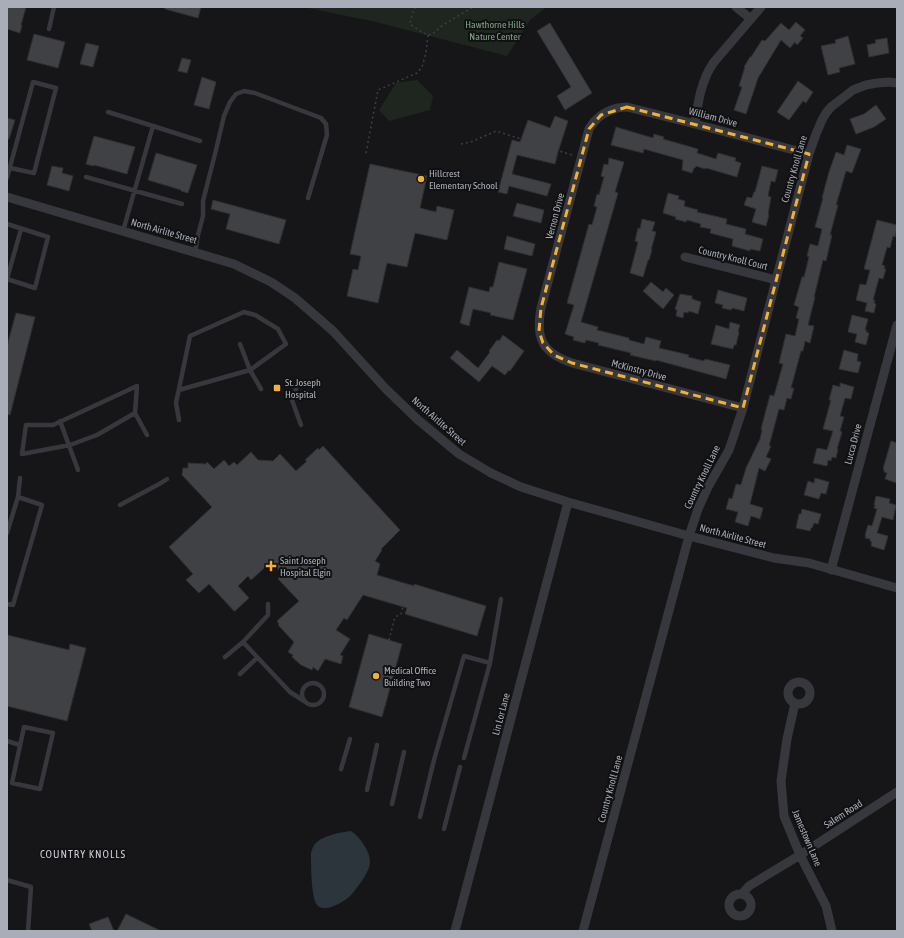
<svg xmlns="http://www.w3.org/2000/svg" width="904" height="938" viewBox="0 0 904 938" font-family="'Asap Condensed',sans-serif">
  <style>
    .green { fill: #1e261f }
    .water { fill: #2c353c }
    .building { fill: #404145; stroke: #303034 }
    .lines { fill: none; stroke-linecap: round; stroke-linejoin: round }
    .path { stroke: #3d3f44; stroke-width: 1.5; stroke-dasharray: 2 3; stroke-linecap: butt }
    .lane { stroke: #37383d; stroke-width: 4.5 }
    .street { stroke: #37383d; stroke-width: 9 }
    .marked { fill: none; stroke: #f2b134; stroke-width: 3; stroke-dasharray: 8 5; stroke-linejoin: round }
    .poi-dot { fill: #f2b134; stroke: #111113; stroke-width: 1.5 }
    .labels { text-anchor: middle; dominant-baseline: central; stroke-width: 4; stroke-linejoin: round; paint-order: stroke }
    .park-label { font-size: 10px; fill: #7fa381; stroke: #111113 }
    .street-label { font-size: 10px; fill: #a8adb8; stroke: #111113 }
    .poi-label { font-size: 10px; fill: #a8adb8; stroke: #111113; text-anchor: start }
    .neighbourhood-label { font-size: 11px; letter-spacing: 1px; fill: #c9ccd4; stroke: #111113 }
  </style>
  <rect width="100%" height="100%" fill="#161618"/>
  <path class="green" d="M303 7H547L530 20 507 56 376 22Z
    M417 80 433 96 430 110 389 121 379 110 396 83Z"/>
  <path class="water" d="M351 831C360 837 370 851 370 862 370 871 358 887 352 894 346 901 325 914 317 905 311 897 311 864 311 853 312 849 314 844 317 842 325 835 342 832 351 831Z"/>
  <path class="building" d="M7 7H26L21 25H22L20 33 7 29Z
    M165 7H201L198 18 165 9Z
    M796 22 805 30 800 36 803 38 797 45 795 42 790 48 781 40 758 78 746 114 734 110 742 87 739 86 745 67H744L750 57H751L762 40 765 41 781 23 789 30Z
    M550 23 592 93 565 110 557 96 571 87 537 31Z
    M34 34 65 42 58 68 27 60Z
    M848 36 855 64 839 68 840 72 828 75 821 46 836 43 835 40Z
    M887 38 889 53 869 57 867 45 876 43 875 40Z
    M86 43 99 46 93 67 80 64Z
    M182 58 191 60 187 73 178 71Z
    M202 77 216 82 209 109 194 105Z
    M798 81 813 92 806 103 803 101 789 120 777 112Z
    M876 105 886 119 874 127 856 134 850 119 864 114Z
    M555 116 568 121 558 152 555 164 517 155 512 174 551 184 547 196 509 186 507 194 498 192 512 140 520 142 528 120 550 128Z
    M7 118 15 120 9 139H7Z
    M616 127 653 138 654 134 664 137 663 139 698 149 697 153 716 159 718 153 736 158 735 161 741 163 737 177 706 168 705 169 696 166 695 168H694L692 173 682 170 683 160 644 149 643 153 611 145Z
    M94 136 135 147 127 174 94 165 93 166 86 164Z
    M847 145 861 149 852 173 846 171 836 205H838L830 235H832L826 261 823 260 814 297H815L808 325 814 326 810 343 805 341 803 351H801L791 388H794L791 399 787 398 784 410 779 409 769 446H771L766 457 771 459 765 471 759 468 750 504 763 508 760 519 751 516 748 526 735 522 738 512 726 509 729 498 732 499 736 484 741 485 746 468 760 439 762 430 761 429 770 395 774 396 783 364 779 363 786 334 795 336 799 319 796 318 799 307 794 305 802 277H804L809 257 807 256 810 244 818 246 822 229 815 227 823 198H822L829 172 836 152 844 155Z
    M156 153 197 165 188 193 181 191V190L148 180Z
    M609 158 624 162 615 192 618 193 581 322 598 327 597 330 629 338V340L644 344 646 337 661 341 659 348 689 355 688 357 704 361 705 359 730 365 726 379 656 360V361L630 355 631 353 598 345 599 343 586 340 585 343 573 340 574 337 565 334 574 305 567 303 589 224 592 225 597 207 594 206 597 194 599 195 604 177 601 176 604 164 608 165Z
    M370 164 427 176 420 208 436 212 437 206 454 210 447 240 415 233 407 267 387 263 378 303 347 296 353 269 358 270 361 256 350 254Z
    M52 166 63 168 62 173 73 176 69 191 47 185Z
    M762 166 778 170 775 182 771 181 768 196 771 197 768 214 769 215 766 226 752 222 756 209 744 205 747 197 752 198 754 192H755Z
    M668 193 679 196 678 199 685 201 684 206 698 210 697 212 727 219 726 224 746 229 745 234 763 239 760 251 750 249V251L732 246 733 239 710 233 711 229 700 227 701 224 687 220 686 222 675 219 676 217 663 213Z
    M213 200 286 220 279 244 226 229 230 214 211 209Z
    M517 203 544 210 541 223 513 216Z
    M642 219 655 222 652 231 656 232 651 250H652L649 260H648L643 277 630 273 638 242 635 241 638 228 640 229Z
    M877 220 897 225V229L895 237 893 236 890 248 887 247 882 265 885 266 884 269H886L883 279 879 278 873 300H875L874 303 876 304 874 313 865 311 867 303 856 300 860 284 866 285 870 270 864 269Z
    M507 236 535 244 532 256 504 249Z
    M499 262 527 269 513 320 490 315 491 313 473 309 469 326 460 323 469 287 489 292 490 287H493Z
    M651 282 663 292 666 288 674 295 663 309 643 291Z
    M718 290 747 298 744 311 732 308 731 310 722 308 723 305 715 303Z
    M680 294 692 296V299L701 302 698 314 689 311 688 313 684 312 683 318 676 316 677 310 675 309Z
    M16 313 35 317 10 415 7 414V346Z
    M852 315 868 319 865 330H867L866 332 869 333 866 345 855 342 857 334 848 332Z
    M730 322 740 325 738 331 739 332 736 345H734L733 349 711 344 716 325 729 329Z
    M503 335 524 351 510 371 509 370 505 375 492 366 479 382 450 358 457 350 478 368 490 352 489 351 497 340 499 341Z
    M844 350 858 354 857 361 861 362 858 373 839 369Z
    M840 383 854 387 851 399 845 398 840 416 844 417 840 431 842 432 837 449H838L836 458 832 457 831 461 828 460 827 466 813 463 817 448 827 450 833 431 823 429 831 400H829L833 385 840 387Z
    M891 441 897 443V483L885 479 887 473 884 472V469H883Z
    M323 446 400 530 381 549 382 550 375 561 380 564 377 575 414 586V584L486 606 477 636 405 614 407 608 363 595 347 620 344 618 336 630 350 639 340 655 343 656 341 664 325 659 318 671 313 667 312 670 301 665 292 657 293 655 288 652 294 642 278 625 279 624 277 621 299 601 278 579 280 577 279 575 282 573 271 562 251 580 248 576 238 586 249 598 235 611H234L209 584 199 593 186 580 193 574 169 547 212 507 182 475 183 468H188V463L206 464 207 462 214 469 224 460 229 466 234 462 237 465 251 452 258 460 273 461 280 454 296 471 307 461 305 460 318 448 319 450Z
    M815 478 829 482 826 494 821 493 819 499 804 495 808 481 814 483Z
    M876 496 890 499 889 503 896 505 893 520 882 517 877 533 888 536 884 550 871 546 872 542 870 541V539L865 538 866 536 865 535 868 525 872 526 877 509 874 508 875 505H874Z
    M802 509 821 514 818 524 814 523 812 528H811L810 531 796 528 799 514H801Z
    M369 634 402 644 382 717 349 707Z
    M7 635 69 650 70 644 86 648 67 721 7 706Z
    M126 914 161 931H117Z
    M108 917 114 931H92L89 924Z"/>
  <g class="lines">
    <path class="path" d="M416 7 413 11 410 24 423 33 431 35 443 25 473 7
      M461 144 471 142 496 131 572 155
      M366 153 378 90 417 73 422 67 426 53 428 34
      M389 640 395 617 401 614 405 600"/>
    <path class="lane" d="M49 29 54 7
      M108 112 153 126
      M86 177 182 204
      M7 178 33 82 56 88 34 173 10 168
      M7 224 48 237 35 288 7 279
      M123 231 153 126 200 141
      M195 252 198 235 203 216V201L216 150 224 116 230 102 236 94 244 91 255 93 321 118 326 124 327 135 308 198
      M7 279 21 229
      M296 389 292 400 301 425
      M179 390 250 370 240 344
      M135 413 97 435 70 445 22 454 26 425H53L137 386 135 413 147 435
      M179 420 176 403 190 336 244 312 255 315 278 329 286 344 250 370 261 389
      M60 421 78 470
      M120 505 161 483 167 479
      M7 533 18 497 20 478
      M7 604 13 605 42 505 18 497
      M243 642 268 615V604
      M225 657 243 642 290 692 304 701
      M240 674 257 658
      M302 694a11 11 0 1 1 22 0a11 11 0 1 1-22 0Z
      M24 727 53 733 40 789 12 783Z
      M7 741 20 745
      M464 758 490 663 501 599
      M341 769 350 739
      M367 790 377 745
      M392 804 404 752
      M420 817 434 760 464 656 490 663
      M444 829 460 767
      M7 880 31 887 28 931"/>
    <path class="street" d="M736 7 751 19
      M695 124C698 102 701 80 714 62L761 7
      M7 197 234 264 271 282 295 298 333 331 385 388 417 419 459 454 491 473 521 487 568 502 689 536 774 558 809 563 897 588
      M685 257 776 280
      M743 408 572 363C543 353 535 339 541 308L589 129C597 115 612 107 627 107L695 124 809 154
      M831 570 897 325
      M788 693a11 11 0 1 1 22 0a11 11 0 1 1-22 0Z
      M795 703 787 739 781 781 784 816 800 855 826 906 832 931
      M729 905a11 11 0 1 1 22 0a11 11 0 1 1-22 0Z
      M742 894 749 886 800 855 897 792
      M455 931 568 502
      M583 931 689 536 698 509 708 487 729 450 743 408 776 280 809 154 816 134 822 120 826 113 831 107 853 90 866 85 877 83 889 82 897 83"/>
  </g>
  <path class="marked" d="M627 107 809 154 743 408 572 363 554 355 543 343 539 331 541 308 589 129 601 115Z"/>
  <g class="poi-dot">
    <circle cx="421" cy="179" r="4"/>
    <rect x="273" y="384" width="8" height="8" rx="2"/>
    <path d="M269 560h4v4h4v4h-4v4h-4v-4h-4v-4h4z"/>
    <circle cx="376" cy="676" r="4"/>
  </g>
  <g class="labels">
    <g class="park-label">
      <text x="495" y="24">Hawthorne Hills<tspan x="495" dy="12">Nature Center</tspan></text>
    </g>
    <g class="street-label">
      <text transform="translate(713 117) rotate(15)">William Drive</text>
      <text transform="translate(794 169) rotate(-74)">Country Knoll Lane</text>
      <text transform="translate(555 216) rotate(-75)">Vernon Drive</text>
      <text transform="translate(164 231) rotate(16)">North Airlite Street</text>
      <text transform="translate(733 258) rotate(14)">Country Knoll Court</text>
      <text transform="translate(639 370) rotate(15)">McKinstry Drive</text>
      <text transform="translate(439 421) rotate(41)">North Airlite Street</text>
      <text transform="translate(853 444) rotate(-75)">Lucca Drive</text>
      <text transform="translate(702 477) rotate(-64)">Country Knoll Lane</text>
      <text transform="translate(733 536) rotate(15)">North Airlite Street</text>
      <text transform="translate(501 714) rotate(-75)">Lin Lor Lane</text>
      <text transform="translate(610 789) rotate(-75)">Country Knoll Lane</text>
      <text transform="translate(843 814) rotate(-33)">Salem Road</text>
      <text transform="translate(807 838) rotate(67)">Jamestown Lane</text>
    </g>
    <g class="poi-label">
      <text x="429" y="173">Hillcrest<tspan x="429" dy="12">Elementary School</tspan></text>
      <text x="285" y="382">St. Joseph<tspan x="285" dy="12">Hospital</tspan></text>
      <text x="280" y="560">Saint Joseph<tspan x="280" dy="12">Hospital Elgin</tspan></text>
      <text x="384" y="670">Medical Office<tspan x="384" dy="12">Building Two</tspan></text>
    </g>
    <g class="neighbourhood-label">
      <text x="83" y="854">COUNTRY KNOLLS</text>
    </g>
  </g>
  <rect width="904" height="938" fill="none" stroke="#a8adb8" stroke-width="16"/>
</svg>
